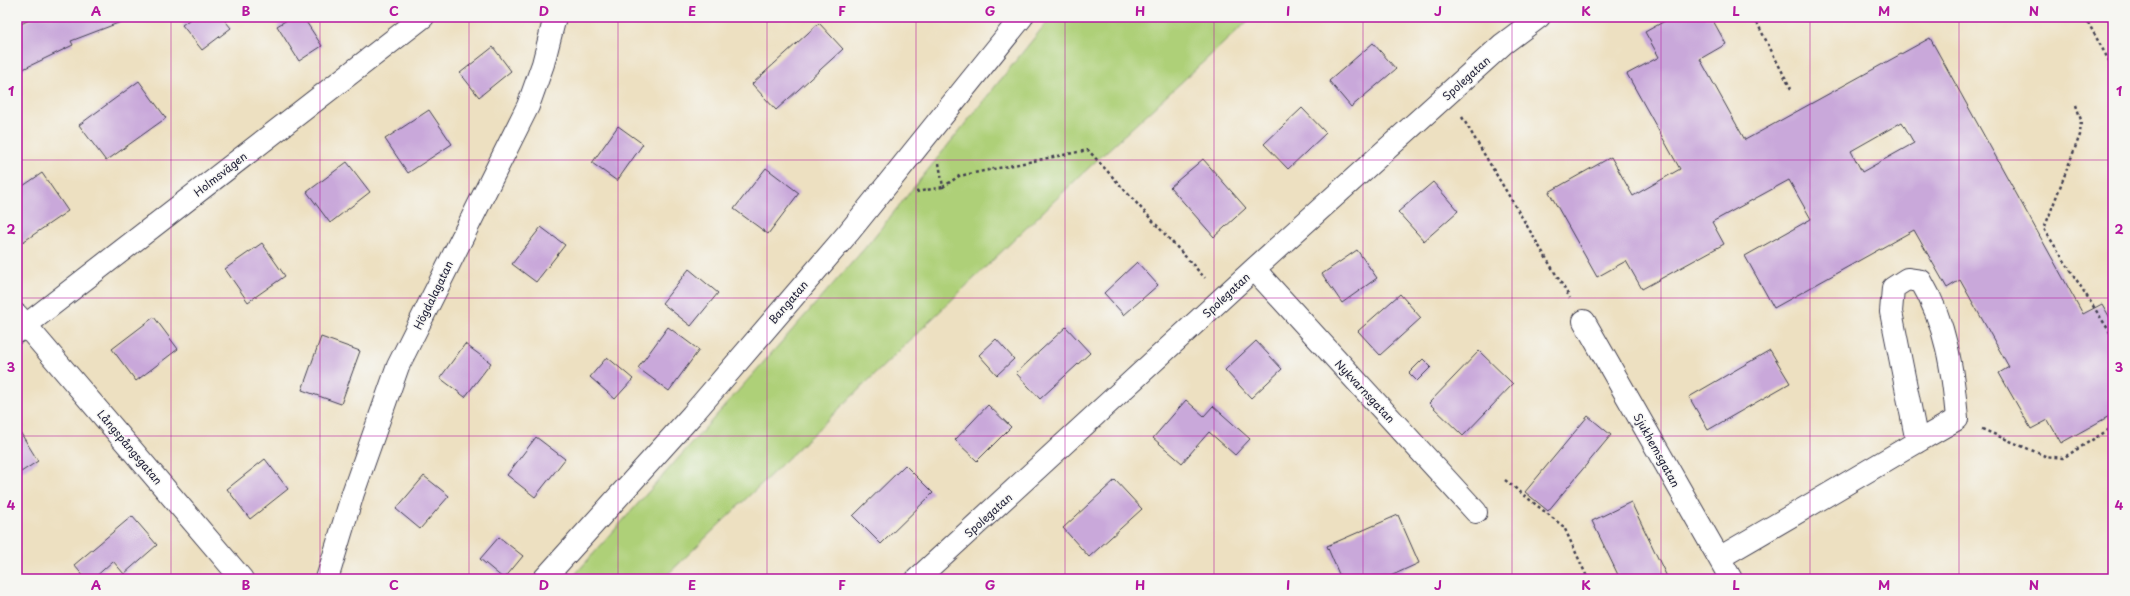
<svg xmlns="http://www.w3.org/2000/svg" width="2130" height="596" viewBox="0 0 2130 596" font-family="'Playpen Sans',sans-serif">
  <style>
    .green { fill: #aed078; stroke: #68795a }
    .building { fill: #c9a8da; fill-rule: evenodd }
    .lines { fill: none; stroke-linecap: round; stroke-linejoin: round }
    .minor-casing { stroke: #403e4f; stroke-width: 24 }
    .path { stroke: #403e4f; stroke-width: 2.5; stroke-dasharray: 3 3; stroke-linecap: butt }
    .minor { stroke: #fff; stroke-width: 22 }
    .grid { fill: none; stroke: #b5179e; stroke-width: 1; stroke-opacity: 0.55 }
    .labels { text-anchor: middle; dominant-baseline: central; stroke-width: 3; stroke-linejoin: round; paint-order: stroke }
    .street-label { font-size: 11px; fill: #22223b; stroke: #f6f6f2 }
    .neatline { fill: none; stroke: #b5179e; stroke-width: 1.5 }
    .grid-label { font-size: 13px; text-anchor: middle; font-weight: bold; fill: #b5179e }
  </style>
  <rect width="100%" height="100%" fill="#f6f6f2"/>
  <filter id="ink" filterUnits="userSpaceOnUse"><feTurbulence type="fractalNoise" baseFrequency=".025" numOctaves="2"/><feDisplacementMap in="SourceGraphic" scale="8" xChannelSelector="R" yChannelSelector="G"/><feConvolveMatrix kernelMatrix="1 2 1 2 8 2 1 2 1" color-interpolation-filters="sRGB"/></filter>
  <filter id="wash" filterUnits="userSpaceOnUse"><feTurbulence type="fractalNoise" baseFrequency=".012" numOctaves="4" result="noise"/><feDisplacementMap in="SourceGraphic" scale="16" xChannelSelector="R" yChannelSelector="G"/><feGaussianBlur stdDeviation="0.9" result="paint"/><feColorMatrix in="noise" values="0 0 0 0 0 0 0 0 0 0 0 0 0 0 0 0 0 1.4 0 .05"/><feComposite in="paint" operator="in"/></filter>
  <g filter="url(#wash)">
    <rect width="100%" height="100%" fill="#ede0c1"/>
    <path class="green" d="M1051 17H1252L1081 175 663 579H571L865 248Z"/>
    <g id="blocks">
      <path class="building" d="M35 17H125L126 20 71 41 73 45 17 72V26Z
        M193 17H222L231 28 202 50 182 25Z
        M292 17H303L322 46 299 61 277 26Z
        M1672 17H1711L1726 44 1700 59 1745 140 1930 38 2083 314 2102 304 2113 323V414L2061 443 2048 420 2031 429 1999 373 2009 367 1960 280 1947 288 1914 230 1774 308 1745 256 1811 219 1789 180 1712 222 1724 244 1642 289 1626 261 1597 277 1549 192 1611 157 1633 196 1680 169 1627 74 1659 57 1645 32ZM1902 122 1914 143 1862 172 1851 151Z
        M819 23 843 49 776 110 752 84Z
        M1373 43 1396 69 1351 107 1329 81Z
        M493 47 511 71 479 97 460 73Z
        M139 81 166 118 106 161 79 125Z
        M1302 108 1326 133 1288 169 1264 144Z
        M429 110 452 144 408 173 385 139Z
        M618 126 643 144 617 181 592 163Z
        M1203 159 1246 208 1214 237 1170 187Z
        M347 162 370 192 330 223 307 192Z
        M766 168 799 193 768 234 734 209Z
        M42 173 68 211 17 246V190Z
        M1433 182 1458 211 1424 241 1398 212Z
        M541 227 565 245 536 282 512 264Z
        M262 243 285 276 248 302 225 269Z
        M1357 250 1377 278 1342 303 1322 274Z
        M1137 262 1158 285 1124 315 1104 293Z
        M689 269 718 293 691 326 662 303Z
        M1400 294 1421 318 1380 355 1358 331Z
        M154 317 178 349 136 381 112 349Z
        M668 327 699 350 669 391 638 368Z
        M1066 327 1090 353 1040 399 1016 373Z
        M321 337 360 351 341 404 302 390Z
        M996 339 1014 359 997 375 979 355Z
        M1256 341 1282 369 1251 398 1225 370Z
        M465 344 491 363 465 397 440 378Z
        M1770 350 1790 383 1708 430 1689 397Z
        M1479 351 1513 384 1463 436 1429 403Z
        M607 357 633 379 615 399 590 377Z
        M1423 359 1431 367 1417 381 1409 373Z
        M1186 400 1204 416 1213 406 1250 439 1235 455 1209 432 1182 463 1153 438Z
        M988 405 1011 427 977 461 955 440Z
        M1588 416 1611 435 1548 511 1525 492Z
        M17 427 38 461 21 472 17 464Z
        M536 437 565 459 535 497 507 475Z
        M265 459 288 489 250 519 227 489Z
        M905 465 933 493 881 544 853 516Z
        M424 476 449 496 420 529 396 509Z
        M1115 480 1142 509 1089 557 1063 528Z
        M1631 502 1668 579H1620L1592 521Z
        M1398 515 1419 563 1384 579H1341L1327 546Z
        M132 516 157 545 124 574 113 561 93 579H86L74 565Z
        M499 537 523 556 504 579 480 559Z"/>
    </g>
  </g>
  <g filter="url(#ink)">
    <use href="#blocks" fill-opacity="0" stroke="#403e4f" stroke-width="1"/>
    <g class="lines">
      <g class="minor-casing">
        <path id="minor" d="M1254 269 1476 512
          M17 315 242 579
          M1584 321 1731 579
          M17 332 423 17
          M1719 558 1822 498 1910 446 1957 419C1953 371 1946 323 1921 281L1907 279 1893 288 1891 312 1917 442
          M327 579 353 493 398 366 528 106 543 64 555 17
          M544 579 692 415 849 232 1022 17
          M917 579 1254 269 1503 44 1539 17"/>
      </g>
      <path class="path" d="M1754 17 1791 89
        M2085 17 2113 68
        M2076 105 2081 120 2080 135 2044 229 2113 337
        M1462 117 1570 298
        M939 163 943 187 959 176 1088 150 1205 278
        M916 192 943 187
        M1982 429 2045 456 2063 458 2113 427
        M1505 480 1564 527 1588 579
        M2108 579 2113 578"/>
      <use href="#minor" class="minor"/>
    </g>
  </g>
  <path class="grid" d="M171 17V579M320 17V579M469 17V579M618 17V579M767 17V579M916 17V579M1065 17V579M1214 17V579M1363 17V579M1512 17V579M1661 17V579M1810 17V579M1959 17V579M17 160H2113M17 298H2113M17 436H2113"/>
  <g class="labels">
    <g class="street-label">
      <text transform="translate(1466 78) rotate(-42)">Spolegatan</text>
      <text transform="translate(220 174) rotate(-38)">Holmsvägen</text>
      <text transform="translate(433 295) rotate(-64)">Högdalagatan</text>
      <text transform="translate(1226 295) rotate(-43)">Spolegatan</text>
      <text transform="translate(788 302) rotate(-49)">Bangatan</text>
      <text transform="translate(1365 391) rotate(47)">Nykvarnsgatan</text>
      <text transform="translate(130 447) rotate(50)">Långspångsgatan</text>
      <text transform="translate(1657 450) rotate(61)">Sjukhemsgatan</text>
      <text transform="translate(988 515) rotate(-42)">Spolegatan</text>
    </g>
  </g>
  <rect width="2130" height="596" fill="none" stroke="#f6f6f2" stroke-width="44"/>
  <rect x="22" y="22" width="2086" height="552" class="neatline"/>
  <g class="grid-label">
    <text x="96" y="16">A</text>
    <text x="246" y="16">B</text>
    <text x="394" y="16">C</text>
    <text x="544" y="16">D</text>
    <text x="692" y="16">E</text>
    <text x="842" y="16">F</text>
    <text x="990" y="16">G</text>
    <text x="1140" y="16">H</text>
    <text x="1288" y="16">I</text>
    <text x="1438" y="16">J</text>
    <text x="1586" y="16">K</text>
    <text x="1736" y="16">L</text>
    <text x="1884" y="16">M</text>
    <text x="2034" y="16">N</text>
    <text x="11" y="96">1</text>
    <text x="2119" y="96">1</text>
    <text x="11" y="234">2</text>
    <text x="2119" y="234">2</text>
    <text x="11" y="372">3</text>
    <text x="2119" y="372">3</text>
    <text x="11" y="510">4</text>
    <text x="2119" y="510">4</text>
    <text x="96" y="590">A</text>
    <text x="246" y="590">B</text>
    <text x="394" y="590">C</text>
    <text x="544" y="590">D</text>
    <text x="692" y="590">E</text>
    <text x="842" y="590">F</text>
    <text x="990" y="590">G</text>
    <text x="1140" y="590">H</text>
    <text x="1288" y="590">I</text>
    <text x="1438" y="590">J</text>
    <text x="1586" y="590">K</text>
    <text x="1736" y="590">L</text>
    <text x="1884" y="590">M</text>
    <text x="2034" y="590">N</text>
  </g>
</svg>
